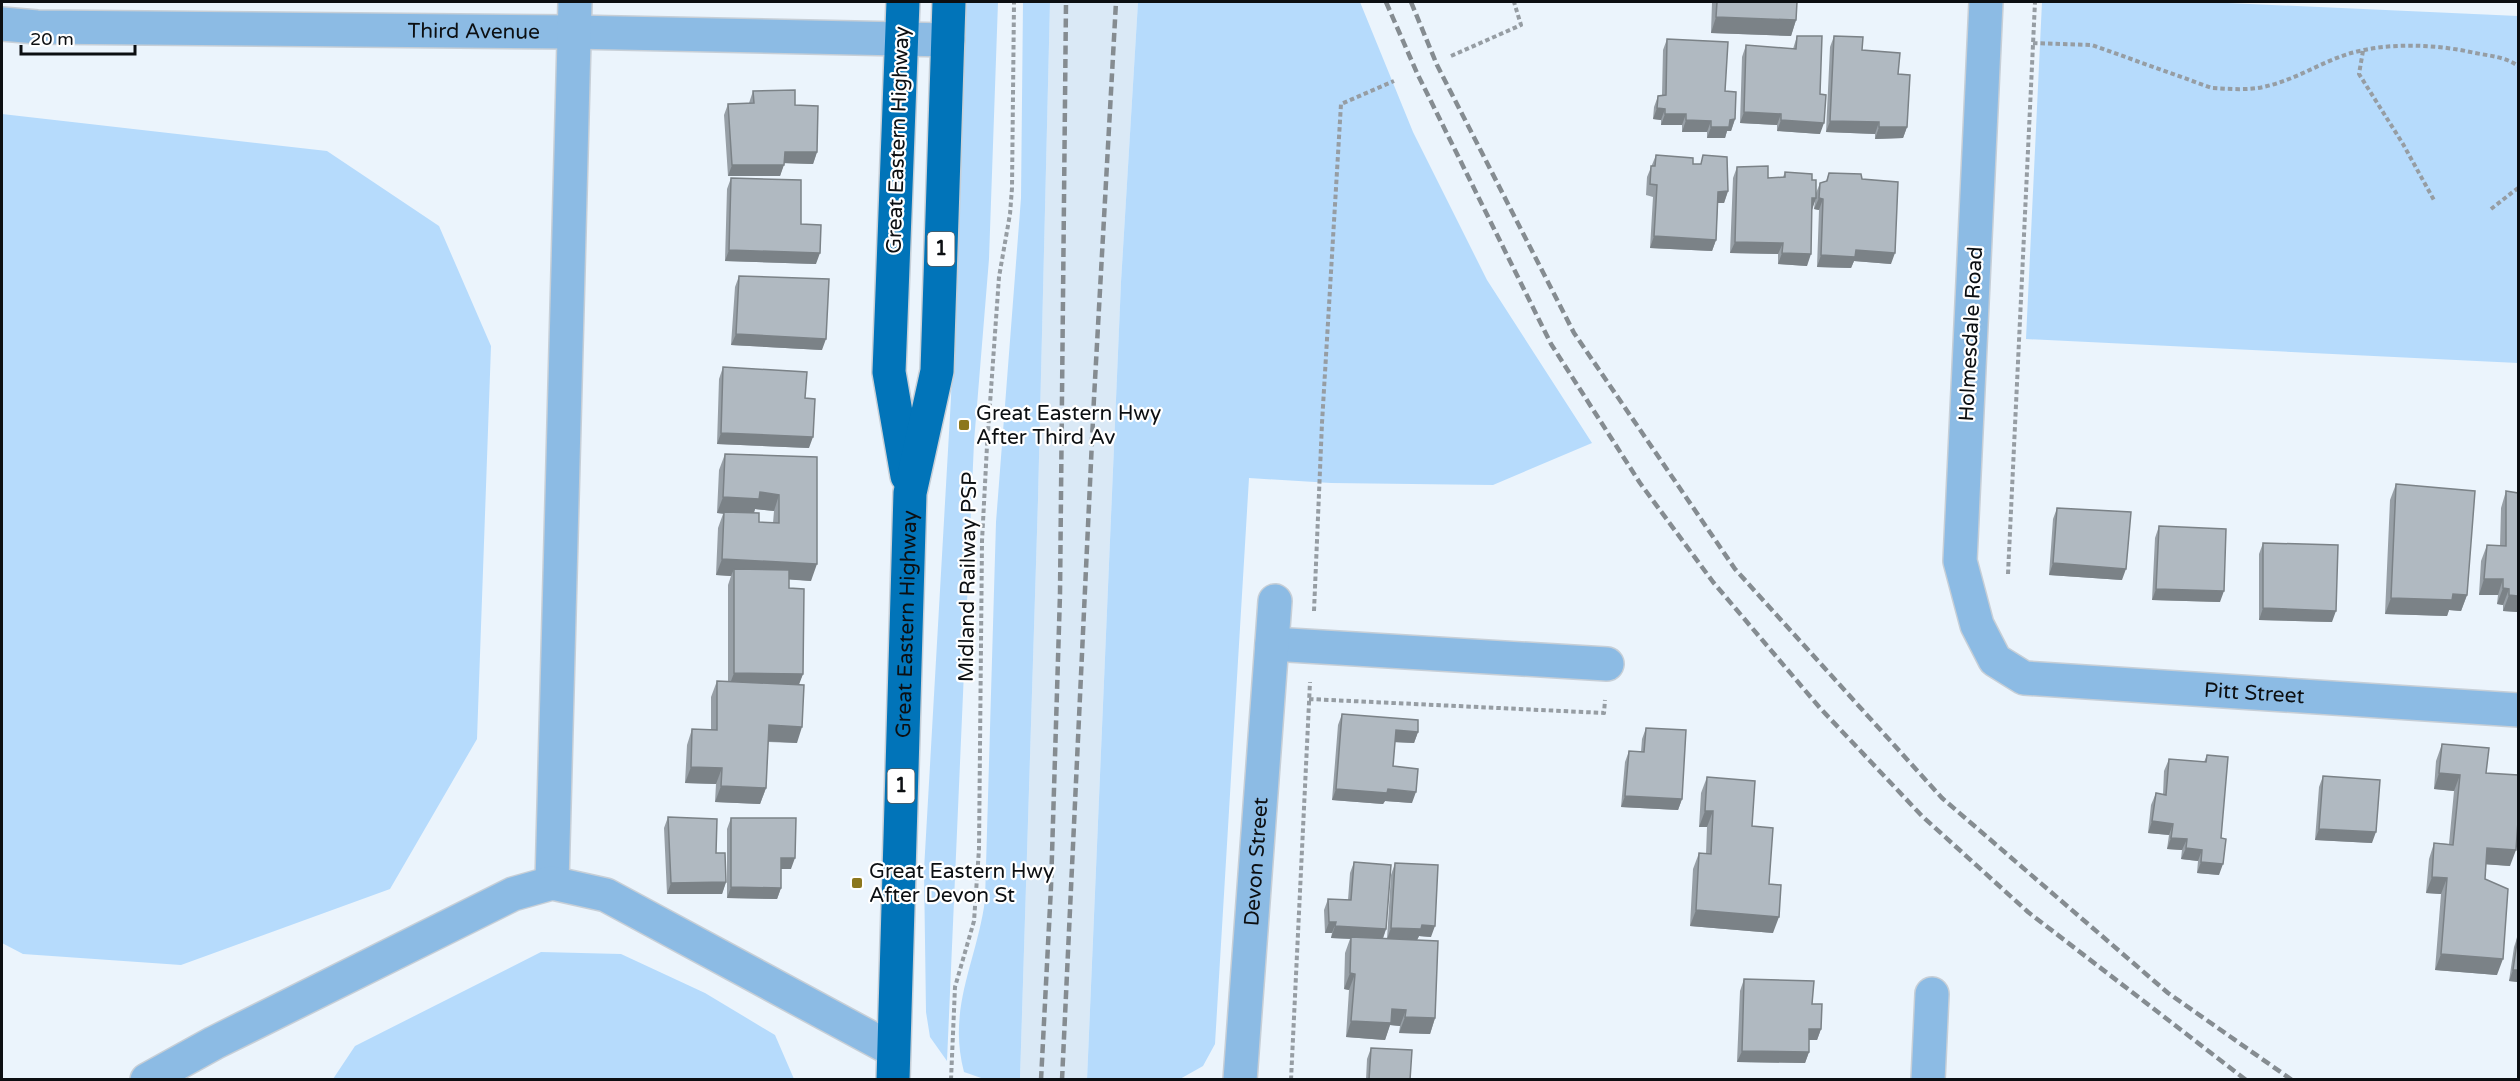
<svg xmlns="http://www.w3.org/2000/svg" width="2520" height="1081" viewBox="0 0 2520 1081" font-family="'Varela Round',sans-serif">
  <style>
    .built { fill: #dae9f6 }
    .green { fill: #b6dbfc }
    .lines { fill: none; stroke-linecap: round; stroke-linejoin: round }
    .minor-casing { stroke: #c7cfd7; stroke-width: 36 }
    .highway-casing { stroke: #c7cfd7; stroke-width: 36 }
    .path { stroke: #969da3; stroke-width: 4; stroke-dasharray: 4.5 3; stroke-linecap: butt }
    .minor { stroke: #8cbbe4; stroke-width: 33 }
    .highway { stroke: #0174b9; stroke-width: 33 }
    .rail { stroke: #858c91; stroke-width: 4.5; stroke-dasharray: 9 4.5; stroke-linecap: butt }
    .wall { fill: #979fa6; fill-rule: evenodd }
    .shaded-wall { fill: #7b8287 }
    .building { fill: #b0b9c1; stroke: #7b8287; stroke-width: 1.5 }
    .poi-dot { fill: #8c771c; stroke: #fff; stroke-width: 2 }
    .labels { text-anchor: middle; dominant-baseline: central; stroke-width: 4.5; stroke-linejoin: round; paint-order: stroke }
    .shield { fill: #fff; stroke: #555759; stroke-width: 1.5 }
    .shield-label { font-size: 20px; font-weight: bold; fill: #0c0f12 }
    .street-label { font-size: 21px; fill: #0c0f12; stroke: #fff }
    .poi-label { font-size: 21px; fill: #0c0f12; stroke: #fff; text-anchor: start }
  </style>
  <rect width="100%" height="100%" fill="#ebf4fc"/>
  <path class="built" d="M1050 2H1138L1121 282 1087 1079 1020 1080 1038 500Z"/>
  <path class="green" d="M964 2H998L989 259 974 442 947 1061 930 1037 926 1012 924 870 951 398Z
    M1023 2H1050L1038 500 1020 1079H984L964 1072C947 1008 977 961 985 900L996 522 1021 198Z
    M1138 2H1360L1413 132 1487 280 1592 443 1493 485 1331 483 1249 478 1215 1044 1203 1066 1180 1079 1087 1080 1121 282Z
    M2042 2H2206L2518 16V363L2026 339Z
    M2 114 327 151 439 226 491 346 477 739 390 889 181 965 23 954 2 943Z
    M541 952 621 954 705 993 775 1035 794 1079H333L355 1046Z"/>
  <g class="lines">
    <g class="minor-casing">
      <g id="minor">
        <path id="s1" d="M1986 2 1960 561 1977 625 1995 660 2024 678 2518 710"/>
        <path id="s2" d="M2 24 37 27 573 32 948 40"/>
        <path d="M1272 644 1607 664"/>
        <path d="M552 883 575 2"/>
        <path d="M147 1080 214 1043 513 894 552 883 606 895 893 1050"/>
        <path id="s3" d="M1240 1080 1275 601"/>
        <path d="M1928 1080 1932 994"/>
      </g>
    </g>
    <g class="highway-casing">
      <g id="highway">
        <path d="M903 2 889 372 907 476"/>
        <path id="s4" d="M893 1080 910 493 937 371 949 2"/>
      </g>
    </g>
    <path class="path" d="M2033 43 2092 45 2212 88C2231 89 2252 91 2271 85 2298 78 2322 62 2348 54 2387 42 2436 44 2475 53 2491 56 2506 57 2518 66
      M2363 51 2359 74 2403 144 2435 202
      M1451 56 1521 25 1514 2
      M2491 209 2518 188
      M2008 574 2035 2
      M1314 611 1322 423 1341 104 1394 81
      M1309 699 1604 713 1605 700
      M951 1080 955 987 974 921 979 849 982 541 987 446 999 277 1010 214 1012 188 1014 2
      M1291 1080 1310 682"/>
    <use href="#minor" class="minor"/>
    <use href="#highway" class="highway"/>
    <path class="rail" d="M1386 2 1417 73 1551 344 1640 483 1713 582 1820 708 1922 816 2028 912 2246 1080
      M1411 2 1437 65 1574 333 1735 569 1942 798 2168 993 2292 1080
      M1041 1080 1051 887 1060 594 1066 2
      M1062 1080 1094 398 1116 2"/>
  </g>
  <path class="wall" d="M1712 2H1797L1796 20 1791 36 1711 33Z
    M1797 36 1820 94V134L1777 131V125L1740 123 1742 57 1746 45 1793 49Z
    M1834 36 1862 50 1898 74 1907 127 1903 138 1875 139V134L1826 132 1830 47Z
    M1667 39 1725 91 1735 119 1731 131H1727L1725 138H1707V132H1682V125H1661V120L1653 119 1654 107 1658 96 1662 95 1663 50Z
    M753 91 795 105 817 152 813 164 784 163 780 176H728L724 115 728 104 749 103Z
    M1656 155 1693 164 1728 191 1724 203H1718L1716 240 1712 251 1650 248 1653 197 1646 195 1647 177Z
    M1737 167 1768 178 1783 177 1785 172 1812 180 1816 193 1820 183 1826 181 1829 173 1862 179 1891 264 1854 261 1851 268 1817 267 1819 210 1814 209 1815 200 1812 209 1807 266 1778 264V254L1730 253 1733 178Z
    M731 178 801 224 816 264 725 261 727 189Z
    M739 276 822 350 731 345 735 287Z
    M723 367 809 448 717 444 719 379Z
    M725 454 817 457 811 581 789 579V588L803 674 798 685 797 743 768 742 766 788 760 804 715 802 716 784 685 783 687 745 692 729H711V697L717 681H728V585L731 576 716 575 718 528 723 514 717 513 719 470ZM755 509 774 511 773 523 759 522 754 513Z
    M2396 484 2467 595 2461 611 2449 610 2447 616 2385 614 2390 500Z
    M2506 491 2518 493V612L2503 611V605L2497 604 2498 595H2479L2481 561 2487 545 2500 546 2501 508Z
    M2057 508 2122 580 2049 575 2053 519Z
    M2159 526 2220 602 2152 600 2155 538Z
    M2263 543 2332 622 2259 620V554Z
    M1342 714 1418 732 1414 743 1395 742 1393 766 1412 803 1385 801 1383 804 1332 800 1338 725Z
    M1646 728 1682 799 1678 810 1621 807 1625 762 1629 751 1641 752 1642 739Z
    M2442 744 2486 773 2510 866 2486 864 2485 879 2497 975 2435 970 2441 894 2426 893 2429 859 2434 843 2449 844 2454 791 2434 789 2436 761Z
    M2207 755 2221 838 2219 875 2197 873 2198 861 2181 859 2182 850 2167 849 2169 835 2148 833 2151 805 2156 793 2163 795 2164 771 2169 759 2204 762Z
    M2323 776 2372 843 2315 840 2319 787Z
    M1707 777 1752 826 1769 884 1773 933 1690 926 1693 869 1699 853 1706 854 1707 827H1699L1701 793Z
    M668 817 716 853 726 882 722 894H667L664 828Z
    M731 818 791 869H781V888L777 899 727 898V829Z
    M1354 862 1386 929 1383 939 1435 1018 1430 1034 1399 1033 1400 1026 1390 1025 1385 1040 1346 1037 1349 990 1344 989 1345 953 1350 939 1331 938 1332 933H1325L1324 910 1328 899 1348 900 1350 873Z
    M1395 863 1431 937 1419 936 1417 940 1387 939 1391 875Z
    M2518 935V982L2509 981 2514 947Z
    M1744 979 1821 1029 1817 1040H1809V1052L1805 1063 1737 1062 1740 991Z
    M1371 1048 1410 1080H1366L1367 1059Z"/>
  <path class="shaded-wall" d="M1716 17 1796 20 1791 36 1711 33Z
    M1657 108 1665 109 1661 120 1653 119Z
    M1744 112 1781 114 1777 125 1740 123Z
    M1665 114H1686L1682 125H1661Z
    M1735 119 1731 131H1727L1725 138H1707L1711 127 1730 120Z
    M1686 120 1711 121 1707 132H1682Z
    M1781 120 1824 123 1820 134 1777 131Z
    M1830 121 1879 122 1875 134 1826 132Z
    M1879 127H1907L1903 138 1875 139Z
    M785 152H817L813 164 781 163Z
    M732 165H784L780 176H728Z
    M1728 191 1724 203H1714L1718 192Z
    M1812 198H1816L1812 210Z
    M1819 198 1823 199 1819 210 1814 209Z
    M1654 236 1716 240 1712 251 1650 248Z
    M1735 242 1783 243 1778 254 1730 253Z
    M729 250 820 253 816 264 725 261Z
    M1856 250 1895 253 1891 264 1854 261 1851 268 1817 267 1821 255Z
    M1782 253 1811 254 1807 266 1778 264Z
    M736 334 826 339 822 350 731 345Z
    M721 433 813 437 809 448 717 444Z
    M760 492 779 495 774 511 755 509 753 515 717 513 723 497Z
    M722 559 817 564 811 581 734 576V569L731 576 716 575Z
    M2053 563 2126 569 2122 580 2049 575Z
    M2484 579H2503L2498 595H2479Z
    M2503 588 2509 589 2503 605 2497 604Z
    M2156 589 2224 591 2220 602 2152 600Z
    M2453 594 2467 595 2461 611 2449 610 2447 616 2385 614 2391 598Z
    M2509 595 2518 596V612L2503 611Z
    M2263 608 2336 611 2332 622 2259 620Z
    M734 673 803 674 797 690 728 689Z
    M769 725 802 727 797 743 763 741Z
    M1396 730 1418 732 1414 743 1392 742Z
    M691 767 722 768 716 784 685 783Z
    M2439 773 2460 775 2454 791 2434 789Z
    M721 786 766 788 760 804 715 802Z
    M1336 789H1388L1416 792 1412 803 1385 801 1383 804 1332 800Z
    M1625 796 1682 799 1678 810 1621 807Z
    M1705 811H1713L1707 827H1699Z
    M2152 821 2173 824 2169 835 2148 833Z
    M2319 829 2376 832 2372 843 2315 840Z
    M2171 838 2187 839 2182 850 2167 849Z
    M2186 848 2202 850 2198 861 2181 859Z
    M2487 848 2516 850 2510 866 2481 864Z
    M781 858H795L791 869H777Z
    M2201 862 2223 864 2219 875 2197 873Z
    M2432 877 2447 878 2441 894 2426 893Z
    M726 882 722 894H667L671 883Z
    M731 887 781 888 777 899 727 898Z
    M1696 910 1779 917 1773 933 1690 926Z
    M1329 922H1336L1332 933H1325Z
    M1422 925 1435 926 1431 937 1419 936 1417 940 1387 939 1391 928Z
    M1335 926 1386 929 1382 940 1331 938Z
    M2441 954 2503 959 2497 975 2435 970Z
    M2513 970H2518V982L2509 981Z
    M1350 973 1355 974 1349 990 1344 989Z
    M1392 1009 1406 1010 1400 1026 1390 1025 1385 1040 1346 1037 1351 1021Z
    M1405 1017 1435 1018 1430 1034 1399 1033Z
    M1809 1029H1821L1817 1040H1805Z
    M1742 1051 1809 1052 1805 1063 1737 1062Z"/>
  <path class="building" d="M1717 2H1797L1796 20 1716 17Z
    M1797 36H1822L1820 94 1826 95 1824 123 1781 120V114L1744 112 1746 45 1796 49Z
    M1834 36 1863 37 1862 50 1900 53 1898 74 1910 75 1907 127H1879V122L1830 121Z
    M1667 39 1728 42 1725 91 1736 92 1735 119 1730 120 1729 127H1711V121L1686 120V114H1665V109L1657 108 1658 96 1666 95Z
    M795 90V105L818 106 817 152H785L784 165H732L728 104 754 103 753 91Z
    M1656 155 1693 158V164H1701L1703 155 1727 157 1728 191 1718 192 1716 240 1654 236 1657 185 1650 184 1651 166H1655Z
    M1768 166V178L1785 177V172L1812 174V180H1816V198H1812L1811 254 1782 253 1783 243 1735 242 1737 167Z
    M1829 173 1861 174 1862 179 1898 182 1895 253 1856 250 1855 257 1821 255 1823 199 1819 198 1820 183 1827 181Z
    M731 178 801 180V224L821 225 820 253 729 250Z
    M739 276 829 279 826 339 736 334Z
    M723 367 807 372 805 398 815 399 813 437 721 433Z
    M725 454 817 457V564L722 559 724 512 759 513V522L779 523V495L760 492 759 499 723 497Z
    M2396 484 2475 491 2467 595 2453 594 2452 600 2391 598Z
    M2506 491 2518 493V596L2509 595V589L2503 588V579H2484L2487 545 2506 546Z
    M2057 508 2131 512 2126 569 2053 563Z
    M2159 526 2226 529 2224 591 2156 589Z
    M2263 543 2338 545 2336 611 2263 608Z
    M734 569 789 570V588L804 589 803 674 734 673Z
    M717 681 804 685 802 727 769 725 766 788 721 786 722 768 691 767 692 729 717 730Z
    M1342 714 1418 720V732L1396 730 1393 766 1418 769 1416 792 1388 789 1387 793 1336 789Z
    M1646 728 1686 730 1682 799 1625 796 1629 751 1644 752Z
    M2442 744 2489 748 2486 773 2518 775V821L2516 850 2487 848 2485 879 2508 889 2503 959 2441 954 2447 878 2432 877 2434 843 2453 845 2460 775 2439 773Z
    M2207 755 2228 757 2221 838 2226 839 2223 864 2201 862 2202 850 2186 848 2187 839 2171 838 2173 824 2152 821 2156 793 2166 795 2169 759 2206 762Z
    M2323 776 2380 780 2376 832 2319 829Z
    M1707 777 1755 781 1752 826 1773 828 1769 884 1781 885 1779 917 1696 910 1699 853 1711 854 1713 811H1705Z
    M668 817 717 819 716 853H725L726 882 671 883Z
    M731 818H796L795 858H781V888L731 887Z
    M1354 862 1391 865 1386 929 1335 926 1336 922H1329L1328 899 1351 900Z
    M1395 863 1438 865 1435 926 1422 925 1421 929 1391 928Z
    M2518 935V970H2513Z
    M1351 937 1438 941 1435 1018 1405 1017 1406 1010 1392 1009 1391 1023 1351 1021 1355 974 1350 973Z
    M1744 979 1814 981 1812 1004H1822L1821 1029H1809V1052L1742 1051Z
    M1371 1048 1412 1050 1410 1080H1369Z"/>
  <g class="poi-dot">
    <rect x="958" y="419" width="12" height="12" rx="3"/>
    <rect x="851" y="877" width="12" height="12" rx="3"/>
  </g>
  <g class="labels">
    <g class="shield">
      <rect x="927.5" y="232" width="27" height="34" rx="4.5"/>
      <rect x="887.5" y="769" width="27" height="34" rx="4.5"/>
    </g>
    <g class="shield-label">
      <text x="941" y="249">1</text>
      <text x="901" y="786">1</text>
    </g>
    <g class="street-label">
      <text stroke="none"><textPath href="#s2" startOffset="472">Third Avenue</textPath></text>
      <text transform="translate(898 140) rotate(-88)">Great Eastern Highway</text>
      <text transform="translate(1971 334) rotate(-87)">Holmesdale Road</text>
      <text transform="translate(968 577) rotate(-89)">Midland Railway PSP</text>
      <text stroke="none"><textPath href="#s4" startOffset="456">Great Eastern Highway</textPath></text>
      <text stroke="none"><textPath href="#s1" startOffset="930">Pitt Street</textPath></text>
      <text stroke="none"><textPath href="#s3" startOffset="219">Devon Street</textPath></text>
    </g>
    <g class="poi-label">
      <text x="976" y="413">Great Eastern Hwy<tspan x="976" dy="24">After Third Av</tspan></text>
      <text x="869" y="871">Great Eastern Hwy<tspan x="869" dy="24">After Devon St</tspan></text>
    </g>
  </g>
  <rect width="2520" height="1081" fill="none" stroke="#0c0f12" stroke-width="6"/>
  <path d="M21 45v9h114v-9" fill="none" stroke="#0c0f12" stroke-width="3"/>
  <text x="30" y="45" font-size="18" fill="#0c0f12" stroke="#ffffff" stroke-width="4.5" paint-order="stroke">20 m</text>
</svg>
